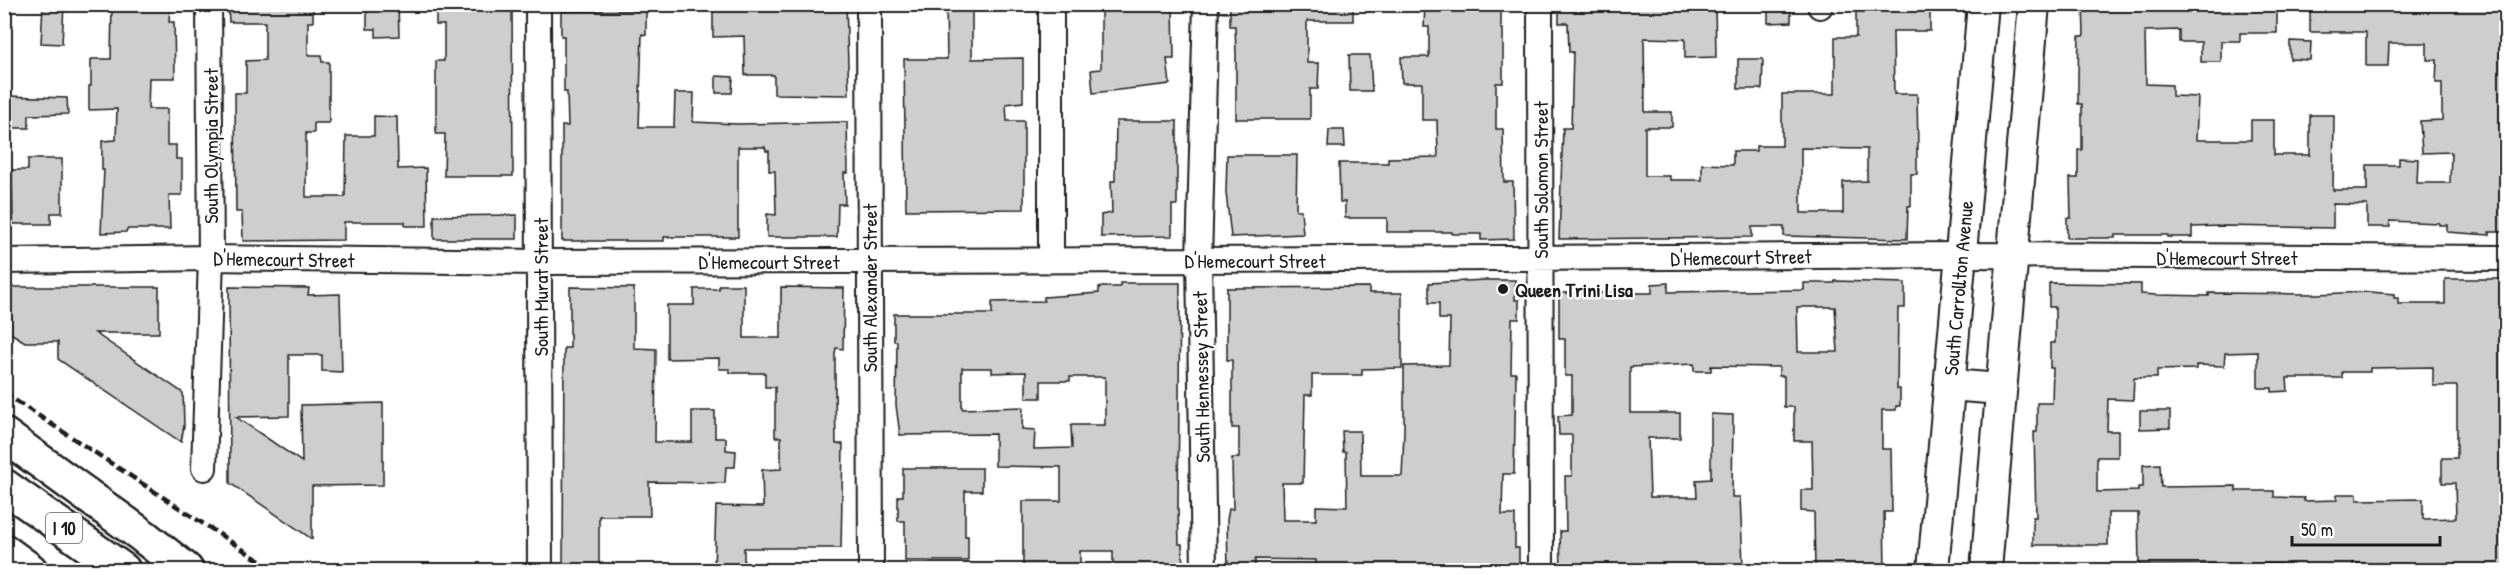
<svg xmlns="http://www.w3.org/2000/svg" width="2511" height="575" viewBox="0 0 2511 575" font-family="'Patrick Hand',sans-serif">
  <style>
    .building { fill: #cecece; stroke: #1c1c1c; stroke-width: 1.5; fill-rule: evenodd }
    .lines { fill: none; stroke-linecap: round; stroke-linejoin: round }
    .minor-casing { stroke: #1c1c1c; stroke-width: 28 }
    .major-casing { stroke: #1c1c1c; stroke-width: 34 }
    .highway-casing { stroke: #1c1c1c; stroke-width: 38 }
    .minor { stroke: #fff; stroke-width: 24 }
    .major { stroke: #fff; stroke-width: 30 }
    .highway { stroke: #fff; stroke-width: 33 }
    .rail { stroke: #1c1c1c; stroke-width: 4.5; stroke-dasharray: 9 4.5; stroke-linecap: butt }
    .poi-dot { fill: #1c1c1c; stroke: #fff; stroke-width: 2 }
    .labels { text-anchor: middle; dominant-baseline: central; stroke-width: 4.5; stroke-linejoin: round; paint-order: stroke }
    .shield { fill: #fff; stroke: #606060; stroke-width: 1.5 }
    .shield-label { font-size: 18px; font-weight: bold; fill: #1c1c1c }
    .street-label { font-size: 20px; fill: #1c1c1c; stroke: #fff }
    .poi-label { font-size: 20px; font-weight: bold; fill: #1c1c1c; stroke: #fff; text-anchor: start }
  </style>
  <rect width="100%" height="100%" fill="#fff"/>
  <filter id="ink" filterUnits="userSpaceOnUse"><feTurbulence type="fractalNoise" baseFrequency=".0167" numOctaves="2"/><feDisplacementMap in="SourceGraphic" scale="12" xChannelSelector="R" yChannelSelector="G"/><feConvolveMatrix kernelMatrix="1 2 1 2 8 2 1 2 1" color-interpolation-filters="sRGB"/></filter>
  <g filter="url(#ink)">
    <path class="building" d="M43 4H64L62 44 41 43Z
      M112 4H170L169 22H174L175 78H149L148 109H167V145H176V159H182V195H169L170 229H127L126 232 101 233 104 170H102V141L116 140 117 109 89 110V86H91V59H111Z
      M228 4H313V22H308V55H321L322 62H329V123H314V133H306V197H345L346 136H374V116L397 117 398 169 426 168 427 226H405V222H344V240L243 241 242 212H236L235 93H246V61L265 60V22H229Z
      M367 4H398L399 36 376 37V29H367Z
      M512 4 513 176H444L445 134H436V61H444V25H436V5Z
      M713 4H846L849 95 774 94V75H745L744 36 713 37Z
      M946 4H972V59L1023 58V102L1006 104 1007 121H1024V209L906 210 904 59H947Z
      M1230 4H1353V21H1307V63H1319L1318 89H1310V119H1236V54L1235 26H1230Z
      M1425 4H1501V29H1503V83H1496V129H1503L1504 182H1513L1514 239 1481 240V234H1452V232H1387V218H1345V202H1340L1339 163H1388V158L1438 157 1437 120H1422V83H1402L1401 57H1429V27H1424Z
      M1559 4H1715L1716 57 1685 58V39L1644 38 1645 112H1672V127H1645V176H1670V180H1702V164L1733 165V151H1756V146H1782V94H1835V37H1856V9H1865V7H1930V31H1893L1894 94H1917L1918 149H1917V174H1911V206H1908L1907 239 1784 236V227H1752V237L1559 239 1563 128H1571L1573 52H1569L1568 23H1559ZM1801 148 1867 149V181L1843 182V213H1801Z
      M1768 4H1791V22L1768 23Z
      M2083 4H2277V33H2240V41H2221V62H2201V42H2179V30L2145 31 2146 84 2172 85V96L2198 97 2196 140H2251V120H2274V155H2310V115H2334L2333 190H2367V165H2399V158L2418 159 2417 183H2450L2451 152 2422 153 2420 121 2442 120V83H2436L2437 60H2427V43H2389L2388 66H2366V32H2310V4L2506 5V232H2489V235L2447 232V225H2439V223L2390 221V227H2367V205L2333 204V228L2222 226 2192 227V237H2168V235H2115V238H2067V218H2071L2070 178H2078V150H2082V104H2078V75L2079 36H2083L2084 34Z
      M1173 6 1174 59H1167L1170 84 1093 93 1091 70 1101 69V8Z
      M646 10V35L642 34 639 127H674L675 93H694L693 122 737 124 847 122 848 173H844L845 204H838L837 237H767V214L776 215 775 171H769V151H766L765 147H738V237H664V241H562V126H568L567 92H564V36H561V11Z
      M2290 41 2311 42 2310 60 2290 59Z
      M1349 55H1370L1372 91H1350Z
      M1738 59H1763L1762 89H1738Z
      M716 76 733 77 732 93H716Z
      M7 96 67 98 68 114 29 115V128H7Z
      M1116 121H1177V205H1172V236L1101 237V215L1112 213 1111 181H1115Z
      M1329 130H1344L1345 147H1328Z
      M1227 155H1297L1296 210H1301L1303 234 1231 237 1226 193Z
      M28 159H62V213H51V224H13L12 170H28Z
      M517 215V239H434V216Z
      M2445 279H2506V568L2422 567V570L2407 569V564L2353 563V567L2304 566V570H2280V564L2139 565 2138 513H2108V545H2033V517H2036L2034 432H2037V403H2052L2053 368H2050V343H2055V307H2049V283L2141 284V294L2156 295 2209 296V293L2316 294 2370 292 2394 294V298H2398V304H2445ZM2258 352V388H2272V392L2288 391 2287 378H2342V372H2370V368L2433 367V386H2457V458H2442V483H2455L2456 518 2423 519V499L2357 500V494H2337V500L2304 501V498L2274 497V491H2236V486L2161 487 2160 464 2143 465V487H2138V491L2097 492V457H2118V431H2107L2108 399 2133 400 2134 378H2157V370L2196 369V365L2224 366 2225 353Z
      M1485 280H1515V300H1519V319H1512L1511 373H1516L1514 474H1503L1502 515H1515V548H1519V570L1411 568 1316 570V560L1255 559V570H1228L1227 520 1229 509H1233L1232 458H1239V428H1232V360H1227V288L1369 287V293H1402V368L1362 369V375H1312V395H1305L1303 483H1282L1283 520H1316V506L1347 507 1346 452H1343L1342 431H1360L1361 476H1402L1404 433V366L1449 365 1450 319H1439V303H1429V283Z
      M1835 281 1905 283V308H1898L1897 389H1900V406H1896V410H1882V449H1891L1892 512H1884L1885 570H1815L1814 512 1801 511V490H1813L1812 441H1794V407H1784V376H1779V367L1711 366V371H1694V364L1630 367V413H1680V438H1648L1650 497H1697L1696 480 1711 479V414L1733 415 1732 497H1740L1743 564H1726V568H1715V570H1659V566L1629 565H1584V570H1561L1560 531H1566L1565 476H1572V435H1559L1558 416 1572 415V376H1565V339H1559V293H1652V284L1668 283V292L1804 290V283H1835ZM1797 307H1835L1838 352H1798Z
      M1120 283H1180L1178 508 1179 544H1182L1183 570H1113V551H1080V570H1023V501H1061V467L995 466V434L900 435 896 405 897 341H894V314H992V302L1044 301V297L1099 293V287H1120ZM962 368H992V373L1026 372V398H1041V381H1070V377H1105V425H1071L1072 448 1034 449 1035 430 1022 429 1023 407 962 409Z
      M719 285H744V338H781V287L844 288 843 349 836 348 835 353V390L836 444H843L841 548H744V570H714L716 506 763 507 762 470 781 469V437H775V387H765V373H730L729 369H719V358L667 359V305H694V289H719Z
      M4 287H159V333H95L183 393 184 426 181 442 58 359V342H25L4 329Z
      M229 287 309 288 308 295 340 294 342 372 322 371V355H289V416L236 417 302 462 301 405 383 403V485L312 486V539L230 483Z
      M570 287 634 288V348L656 349 655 442H692V411H715V438H726V450L736 451 735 467H726L725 483 649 482 650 516H599V570H563L564 348H570Z
      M2140 411H2170V428L2140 429Z
      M903 468H982V491H965V536H968V561H905V521H898V496H903Z"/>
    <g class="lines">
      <g class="minor-casing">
        <path id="minor" d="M538 4 540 570
          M869 4 871 570
          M1540 4 1541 570
          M1820 4V6
          M1051 260V4
          M4 261 211 258 540 262 1199 260 1961 255 2506 258
          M204 468 211 258 209 4
          M1204 570 1199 260 1206 4"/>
      </g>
      <g class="major-casing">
        <path id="major" d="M1949 385 2001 389
          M1933 570 1983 4
          M1986 570 2034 4"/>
      </g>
      <g class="highway-casing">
        <path id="highway" d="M4 435 143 536 186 570
          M4 486 123 570
          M4 551 30 570"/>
      </g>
      <use href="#minor" class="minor"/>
      <use href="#major" class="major"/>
      <use href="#highway" class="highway"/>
      <path class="rail" d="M4 393 274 570"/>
    </g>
  </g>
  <circle class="poi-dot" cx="1503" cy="289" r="6"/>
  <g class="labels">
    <rect class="shield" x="46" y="513" width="36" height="30" rx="4.5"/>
    <g class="shield-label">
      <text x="64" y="528">I 10</text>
    </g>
    <g class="street-label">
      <text transform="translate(210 146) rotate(-90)">South Olympia Street</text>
      <text transform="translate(1540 180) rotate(-90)">South Solomon Street</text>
      <text transform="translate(1741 257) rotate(-1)">D'Hemecourt Street</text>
      <text x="2227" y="257">D'Hemecourt Street</text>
      <text transform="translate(284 259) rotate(1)">D'Hemecourt Street</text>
      <text x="1255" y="260">D'Hemecourt Street</text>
      <text x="769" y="261">D'Hemecourt Street</text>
      <text transform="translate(540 287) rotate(-90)">South Murat Street</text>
      <text transform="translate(869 288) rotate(-90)">South Alexander Street</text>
      <text transform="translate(1958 288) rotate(-85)">South Carrollton Avenue</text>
      <text transform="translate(1201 377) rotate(-91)">South Hennessey Street</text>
    </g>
    <g class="poi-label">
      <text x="1515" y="289">Queen Trini Lisa</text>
    </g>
  </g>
  <rect width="2511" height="575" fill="none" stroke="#fff" stroke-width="24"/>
  <rect x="12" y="12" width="2487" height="551" fill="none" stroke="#1c1c1c" stroke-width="2" filter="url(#ink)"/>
  <path d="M2292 536v9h148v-9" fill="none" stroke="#1c1c1c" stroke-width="3"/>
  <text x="2301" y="536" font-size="18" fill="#1c1c1c" stroke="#ffffff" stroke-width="4.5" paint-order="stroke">50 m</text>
</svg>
